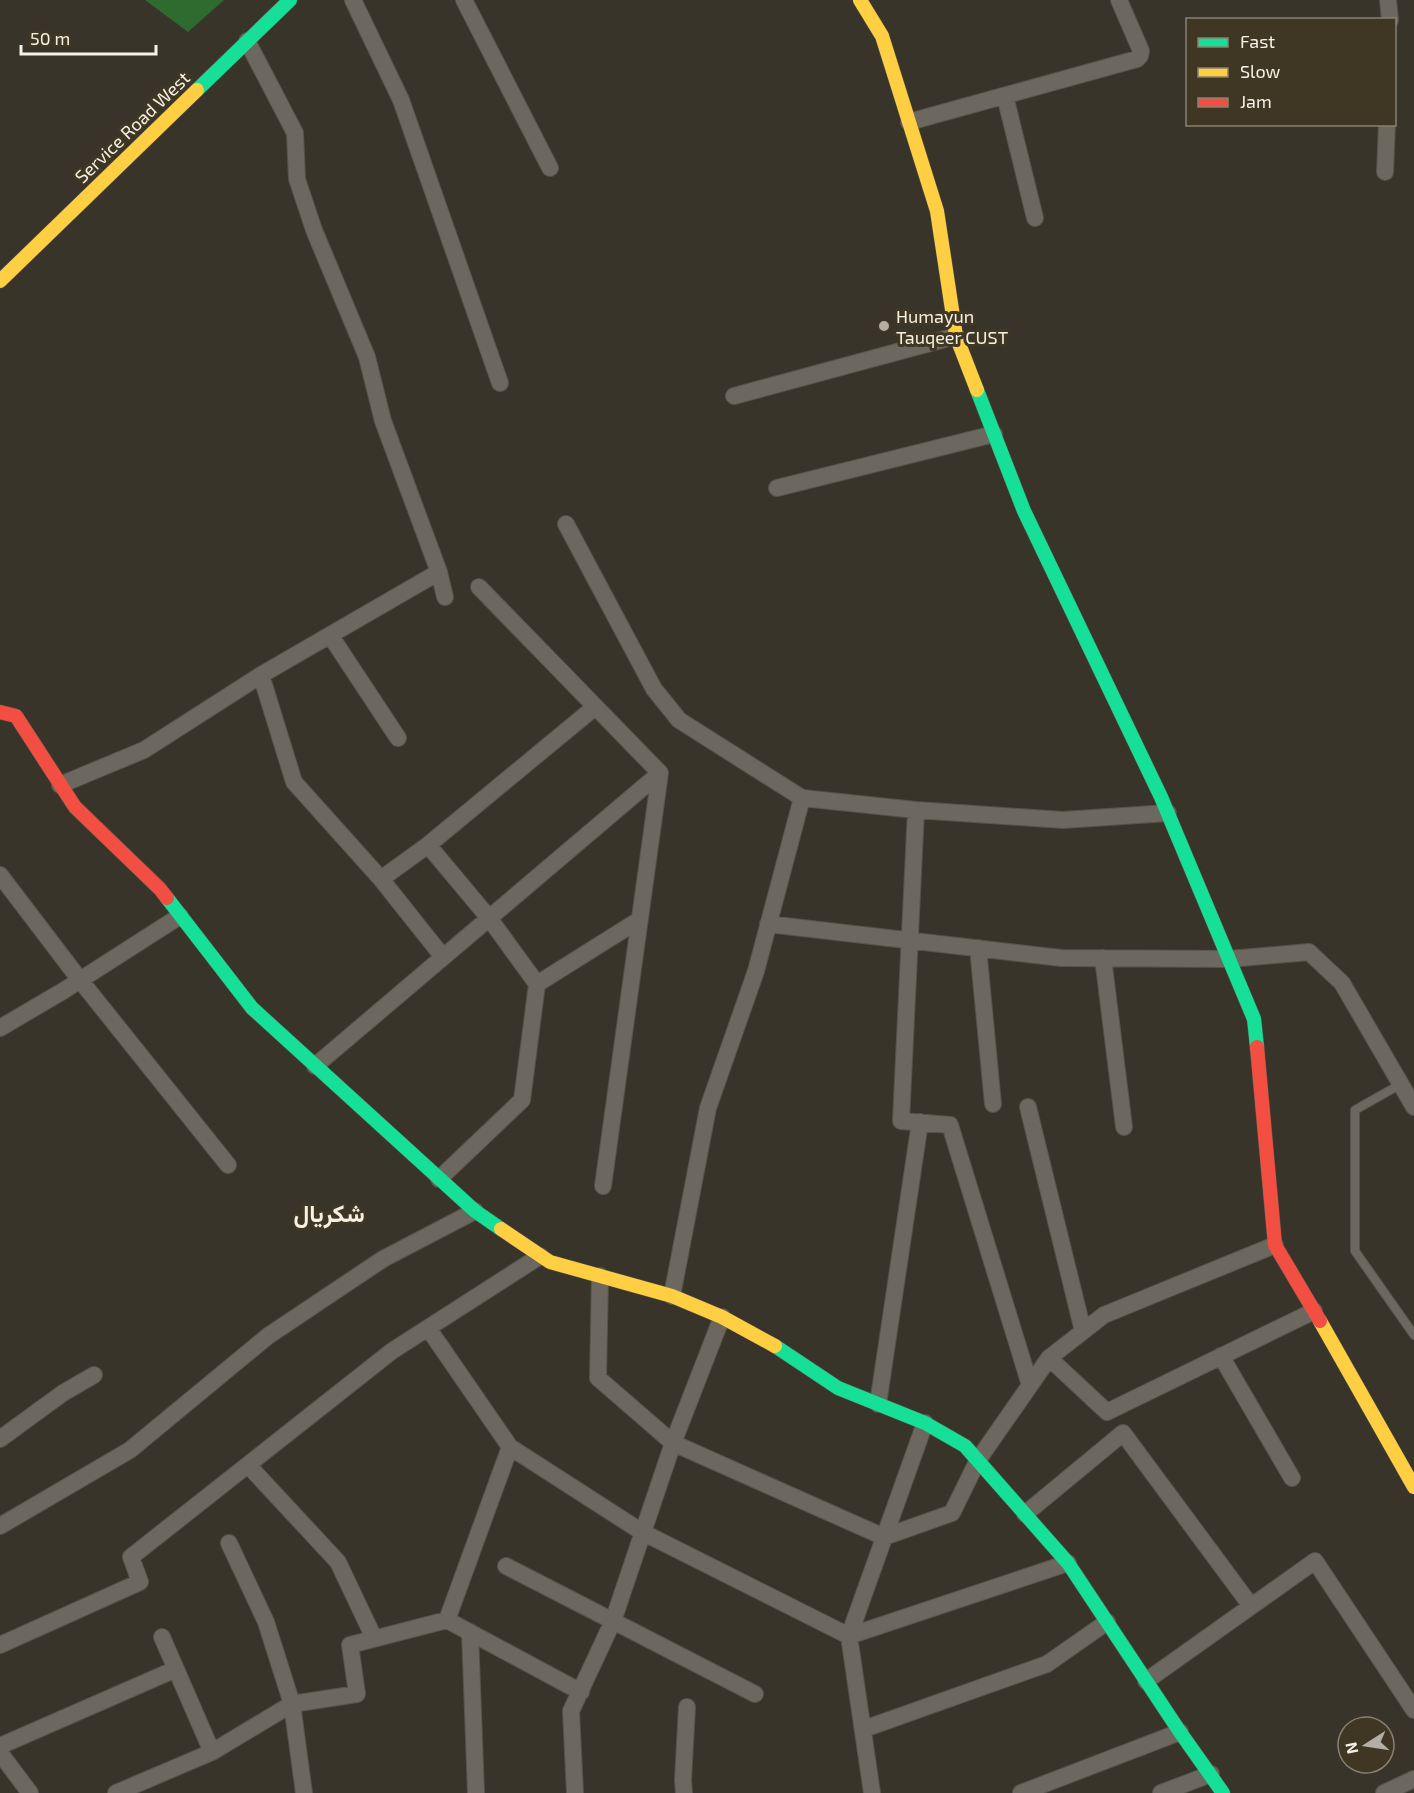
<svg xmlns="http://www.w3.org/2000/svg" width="1414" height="1793" viewBox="0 0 1414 1793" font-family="'Exo 2',Vazirmatn,sans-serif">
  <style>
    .green { fill: #2f6a2e }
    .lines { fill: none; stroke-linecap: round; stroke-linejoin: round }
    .lane-casing { stroke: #57534a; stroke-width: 10 }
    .street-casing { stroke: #57534a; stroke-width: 18 }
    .fast-casing { stroke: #57534a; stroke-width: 15 }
    .slow-casing { stroke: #57534a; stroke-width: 15 }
    .jam-casing { stroke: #57534a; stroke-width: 15 }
    .lane { stroke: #6c6860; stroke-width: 8 }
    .street { stroke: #6c6860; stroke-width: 16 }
    .fast { stroke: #16e098; stroke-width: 14 }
    .slow { stroke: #ffcf43; stroke-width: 14 }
    .jam { stroke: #f24e42; stroke-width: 14 }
    .poi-dot { fill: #b4afa4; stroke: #3f3724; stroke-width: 2 }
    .labels { text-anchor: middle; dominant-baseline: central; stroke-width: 6; stroke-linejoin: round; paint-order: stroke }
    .street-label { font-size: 18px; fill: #f6f1e5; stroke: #3f3724 }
    .poi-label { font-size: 18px; fill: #f6f1e5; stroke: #3f3724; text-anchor: start }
    .district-label { font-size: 24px; font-weight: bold; fill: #f6f1e5; stroke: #3f3724 }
  </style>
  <rect width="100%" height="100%" fill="#39342a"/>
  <path class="green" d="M145 0H224L188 32Z"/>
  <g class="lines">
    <g class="lane-casing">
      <path id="lane" d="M1401 1084 1355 1110V1251L1414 1335"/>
    </g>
    <g class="street-casing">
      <path id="street" d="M353 0 401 100 500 383
        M464 0 550 168
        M1388 0 1390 20
        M247 41 295 133 297 179 314 230 367 357 383 421 439 572 445 597
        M1005 96 1035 218
        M909 122 1137 59 1140 56 1141 51 1119 0
        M1385 172 1387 124
        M734 396 956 336
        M777 488 994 434
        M566 524 654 689 679 720 802 798 916 810 1063 820 1168 813
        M479 587 660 773
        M330 635 398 738
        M261 675 294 782 381 879 443 957
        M60 785 144 750 261 675 439 572
        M916 810 901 1121 950 1125 1030 1385
        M428 845 489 918 537 984 522 1100 439 1179
        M0 875 80 980 228 1165
        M381 879 428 845 595 707
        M768 924 1061 958 1229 959 1309 952 1342 983 1414 1107
        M978 948 993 1104
        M1103 958 1124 1127
        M537 984 639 920
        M0 1028 63 991 180 916
        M315 1066 660 773
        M1028 1107 1083 1331
        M603 1186 660 773
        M600 1276 598 1378 673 1443 884 1537 952 1513 978 1460 1049 1358 1104 1315 1275 1245
        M672 1296 708 1108 756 971 802 798
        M428 1328 510 1447 642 1532 849 1636 1068 1563
        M1221 1356 1292 1478
        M1049 1358 1107 1412 1314 1311
        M878 1404 920 1122
        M0 1439 63 1393 94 1375
        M248 1465 338 1562 374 1638
        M1025 1514 1123 1433 1251 1606
        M0 1526 130 1450 268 1336 383 1259 475 1211
        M229 1543 266 1622 292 1704 304 1793
        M506 1566 755 1694
        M447 1620 510 1447
        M470 1632 476 1793
        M162 1637 212 1752
        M0 1645 140 1582 131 1557 392 1351 540 1256
        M1146 1681 1315 1561 1414 1710
        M864 1729 1047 1664 1107 1622
        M0 1746 176 1669
        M0 1753 30 1793
        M116 1793 212 1752 292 1704 357 1694 350 1645 447 1620 581 1692
        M575 1793 571 1711 613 1621 673 1443 722 1317
        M684 1793 683 1780 687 1707
        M872 1793 849 1636 925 1423
        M1021 1793 1180 1732
        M1161 1793 1211 1774
        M1384 1793 1414 1779"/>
    </g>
    <g class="fast-casing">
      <path id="fast" d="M197 90 290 0
        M977 390 1024 511 1161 797 1254 1019 1257 1047
        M167 898 252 1008 475 1211 501 1229
        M775 1346 838 1388 925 1423 965 1446 1068 1563 1180 1732 1223 1793"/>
    </g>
    <g class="slow-casing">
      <path id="slow" d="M860 0 882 36 937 211 956 336 977 390
        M0 281 197 90
        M501 1229 550 1262 672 1296 722 1317 775 1346
        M1320 1321 1414 1487"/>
    </g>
    <g class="jam-casing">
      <path id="jam" d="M0 712 16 716 75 807 160 889 167 898
        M1257 1047 1275 1245 1320 1321"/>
    </g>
    <use href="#lane" class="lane"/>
    <use href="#street" class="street"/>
    <use href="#fast" class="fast"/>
    <use href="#slow" class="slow"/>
    <use href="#jam" class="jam"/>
  </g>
  <circle class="poi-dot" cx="884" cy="326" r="6"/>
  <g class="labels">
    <g class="street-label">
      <text transform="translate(132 127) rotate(-44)">Service Road West</text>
    </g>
    <g class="poi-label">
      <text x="896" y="316">Humayun<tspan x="896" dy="21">Tauqeer CUST</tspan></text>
    </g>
    <g class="district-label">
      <text x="329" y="1212">شکریال</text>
    </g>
  </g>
  <rect x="1186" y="18" width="210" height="108" fill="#3f3724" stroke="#888171" stroke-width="1.5"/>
  <rect x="1198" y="38" width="30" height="9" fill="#16e098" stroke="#888171" stroke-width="1.5"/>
  <text x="1240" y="48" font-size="18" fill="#f6f1e5">Fast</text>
  <rect x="1198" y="68" width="30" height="9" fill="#ffcf43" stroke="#888171" stroke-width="1.5"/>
  <text x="1240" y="78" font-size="18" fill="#f6f1e5">Slow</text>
  <rect x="1198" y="98" width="30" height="9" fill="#f24e42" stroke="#888171" stroke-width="1.5"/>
  <text x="1240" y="108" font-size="18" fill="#f6f1e5">Jam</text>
  <g transform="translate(1366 1745) rotate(258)"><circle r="28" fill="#3f3724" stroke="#888171" stroke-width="1.5"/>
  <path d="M0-4.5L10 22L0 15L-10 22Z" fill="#b4afa4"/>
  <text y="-9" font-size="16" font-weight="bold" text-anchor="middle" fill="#f6f1e5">N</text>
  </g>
  <path d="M21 45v9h135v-9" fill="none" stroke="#f6f1e5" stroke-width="3"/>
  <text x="30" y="45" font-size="18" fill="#f6f1e5" stroke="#3f3724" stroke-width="4.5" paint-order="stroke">50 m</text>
</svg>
